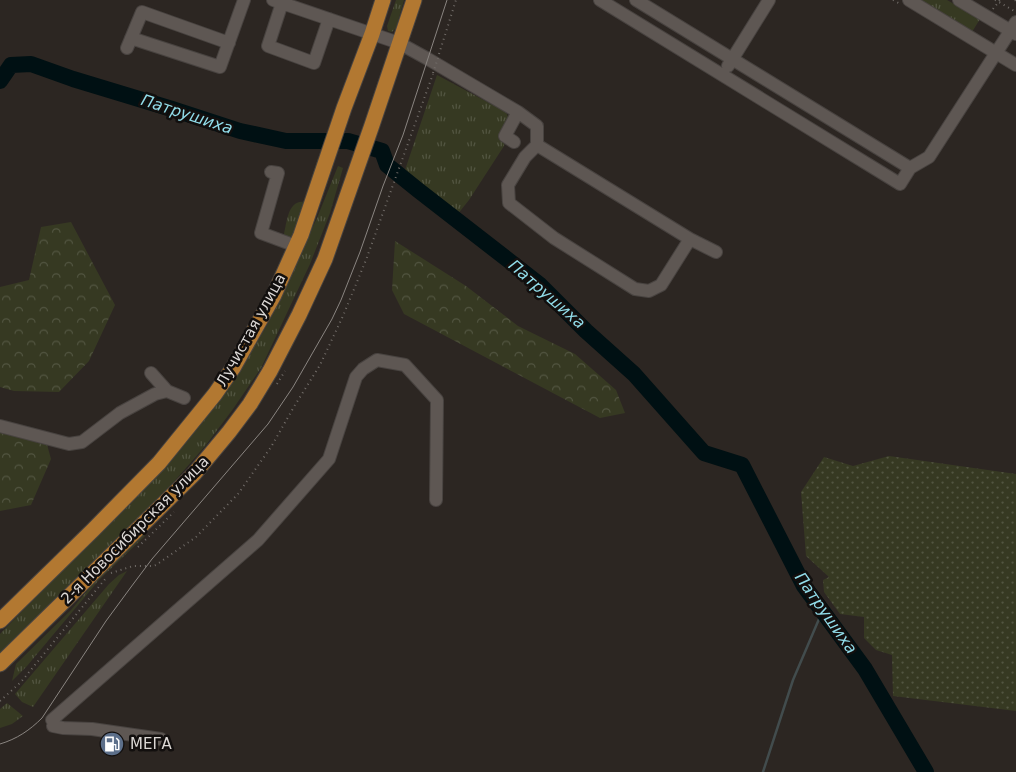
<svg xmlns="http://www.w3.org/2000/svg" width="1016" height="772" viewBox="0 0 1016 772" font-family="'DejaVu Sans',sans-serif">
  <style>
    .grass { fill: url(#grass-tufts) }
    .forest { fill: url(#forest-crowns) }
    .garden { fill: url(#garden-dots) }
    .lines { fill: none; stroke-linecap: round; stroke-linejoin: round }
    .stream { stroke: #424c4d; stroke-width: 2.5 }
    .river { stroke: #001013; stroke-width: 16 }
    .minor-casing { stroke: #484340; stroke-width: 14 }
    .major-casing { stroke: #484340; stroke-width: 17 }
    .path { stroke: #716c68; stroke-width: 2; stroke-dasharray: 1 4; stroke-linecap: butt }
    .minor { stroke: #5e5753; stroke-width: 12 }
    .major { stroke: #b27831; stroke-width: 15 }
    .tram { stroke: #8a8581; stroke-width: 1 }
    .path-bridge { stroke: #716c68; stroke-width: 2; stroke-dasharray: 1 4; stroke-linecap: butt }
    .labels { text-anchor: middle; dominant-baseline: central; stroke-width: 5; stroke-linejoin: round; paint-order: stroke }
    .street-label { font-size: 15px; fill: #dcd8d5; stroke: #120f0e }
    .poi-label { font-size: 15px; fill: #dcd8d5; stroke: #120f0e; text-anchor: start }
    .water-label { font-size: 16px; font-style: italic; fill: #91dce9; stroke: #120f0e }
  </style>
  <defs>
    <pattern id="grass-tufts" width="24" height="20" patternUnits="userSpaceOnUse" patternTransform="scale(1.25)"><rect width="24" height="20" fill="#363922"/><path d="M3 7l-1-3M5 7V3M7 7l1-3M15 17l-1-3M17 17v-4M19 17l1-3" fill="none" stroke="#525541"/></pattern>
    <pattern id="forest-crowns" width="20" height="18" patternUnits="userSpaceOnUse" patternTransform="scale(1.25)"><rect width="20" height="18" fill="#363922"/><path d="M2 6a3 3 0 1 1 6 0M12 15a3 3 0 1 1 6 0" fill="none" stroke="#525541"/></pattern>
    <pattern id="garden-dots" width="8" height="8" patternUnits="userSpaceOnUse" patternTransform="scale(1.25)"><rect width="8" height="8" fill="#363922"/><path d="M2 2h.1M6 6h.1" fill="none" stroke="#525541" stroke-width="1.8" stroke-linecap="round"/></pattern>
  </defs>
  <rect width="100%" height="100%" fill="#2c2622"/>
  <path class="grass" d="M396 0H404L396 28 392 32 388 31 387 26Z
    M919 0H947L980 19 972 32Z
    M437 75 506 112 508 117 504 146 469 200 457 215 404 173Z
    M318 158 321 159 294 234 289 238H286L284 234C287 222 288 200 304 202Z
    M338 166 343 168 330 213 310 264 261 368 233 409 206 445 172 484 133 524 0 653V634L168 461 237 373 252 350 267 325 317 218Z
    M144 534 145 536 99 580 27 666 12 681 16 664 71 610 98 578Z
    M127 571 33 707 22 702 15 694 109 584 119 575Z
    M7 703 23 716 12 724 0 728V709Z"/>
  <path class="forest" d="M71 222 115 305 89 361 59 392 14 391 0 387V287L29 280 41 227Z
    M395 241 466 286 518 326 575 354 616 390 625 413 600 418 404 314 392 290Z
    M0 431 46 441 51 459 31 505 0 511Z"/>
  <path class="garden" d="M889 456 1016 474V711L893 696 892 655 876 650 864 638V617L840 614 824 592 823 580 829 577 806 556 801 492 824 457 853 466Z"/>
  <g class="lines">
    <path class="stream" d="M763 772 793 680 822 612"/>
    <path class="river" d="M0 81 11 65 31 64 73 79 172 109 240 131 286 141H348L382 151 387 165 418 190 539 284 586 331 634 374 704 453 742 465 804 586 865 669 926 772"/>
    <g class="minor-casing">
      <path id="minor" d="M273 0 399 43 428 59 518 112 537 126V145L525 157 508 185 509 203 554 238 635 289 649 291 661 285 690 239 716 252
        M600 0 900 184 910 168 636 0
        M909 0 1016 65
        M959 0 1016 34
        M282 3 268 46 314 63 329 19
        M131 38 220 67 244 0
        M127 48 142 12 229 43
        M728 66 769 0
        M514 142 505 136 518 112
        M537 145 690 239
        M910 168 929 157 1016 22
        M271 172 278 173 261 233 296 246
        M151 373 167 391
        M0 426 69 444 82 442 120 413 155 394 167 391 184 398
        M52 720 258 540 329 459 356 377 363 369 377 360 405 365 437 400 436 500
        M53 726 63 728 92 729 161 739"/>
    </g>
    <g class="major-casing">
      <path id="major" d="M0 621 93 530 159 463 215 394 233 368 274 295 301 235 344 108 372 34 383 0
        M0 664 194 474 229 432 250 404 270 371 299 315 325 259 372 125 414 0"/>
    </g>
    <path class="path" d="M893 0 900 4
      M995 0 1016 12
      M1015 0 1016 1
      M993 9 1000 0
      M439 54 456 0
      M277 384 285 371
      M138 547 174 512
      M111 573 133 566H153L156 565 196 537 238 494 271 447 295 405 320 365 343 316 366 260 433 74
      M0 701 21 682 106 578"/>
    <use href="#minor" class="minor"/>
    <use href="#major" class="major"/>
    <path class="tram" d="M0 744C17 739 30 730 42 718L106 621 131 587 152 559 268 424 293 387 332 319 341 300 360 252 383 186 403 135 447 0"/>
    <path class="path-bridge" d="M433 73 438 58"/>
  </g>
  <defs>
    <g id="fuel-disc" transform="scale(1.25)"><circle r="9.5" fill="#5c6f8a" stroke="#120f0e"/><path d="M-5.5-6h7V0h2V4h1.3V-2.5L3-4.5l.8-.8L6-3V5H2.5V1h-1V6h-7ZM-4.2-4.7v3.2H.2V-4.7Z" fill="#fff"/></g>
  </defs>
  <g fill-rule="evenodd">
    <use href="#fuel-disc" x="112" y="744"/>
  </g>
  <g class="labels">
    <g class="street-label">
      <text transform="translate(251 330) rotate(-61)">Лучистая улица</text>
      <text transform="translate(135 530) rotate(-45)">2-я Новосибирская улица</text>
    </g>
    <g class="poi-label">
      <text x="130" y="744">МЕГА</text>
    </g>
    <g class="water-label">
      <text transform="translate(187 114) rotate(18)">Патрушиха</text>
      <text transform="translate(547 294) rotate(41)">Патрушиха</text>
      <text transform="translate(826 613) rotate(55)">Патрушиха</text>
    </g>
  </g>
</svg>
